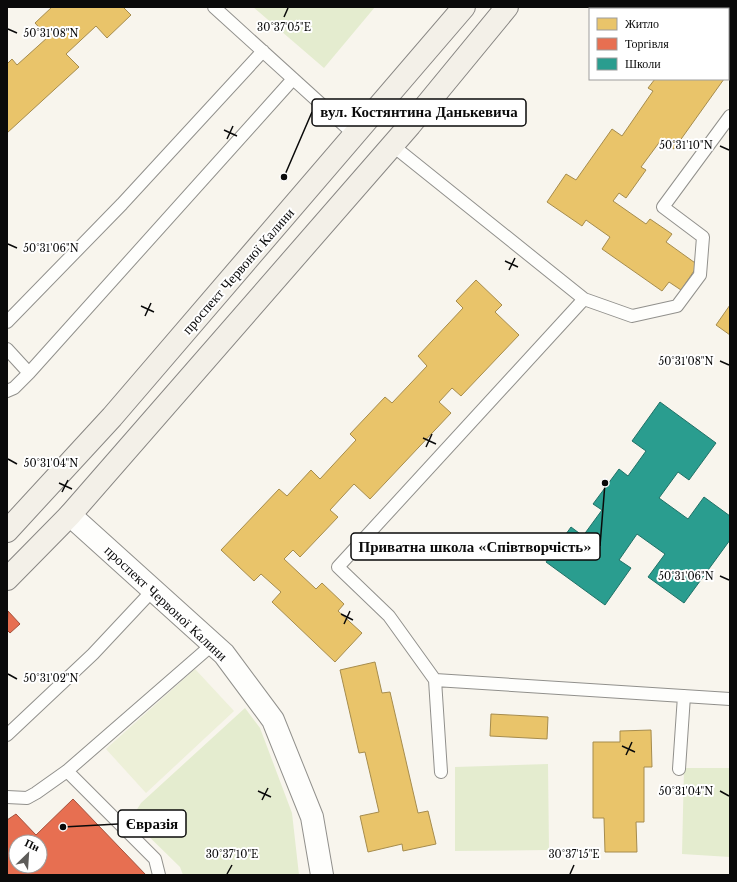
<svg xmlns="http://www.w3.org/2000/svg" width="737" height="882" viewBox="0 0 737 882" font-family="'Libre Baskerville',serif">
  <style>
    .green { fill: #e4eccf }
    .pitch { fill: #edf0d8 }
    .homes { fill: #e9c46a; stroke: #a68c4d }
    .shops { fill: #e76f51; stroke: #a5513c; fill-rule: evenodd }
    .schools { fill: #2a9d8f; stroke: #207167 }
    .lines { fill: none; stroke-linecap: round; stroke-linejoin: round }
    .lane-casing { stroke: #91908c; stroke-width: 14 }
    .street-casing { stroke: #91908c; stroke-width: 24 }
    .secondary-casing { stroke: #888683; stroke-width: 24 }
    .lane { stroke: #fefefc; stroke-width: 12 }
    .street { stroke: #fefefc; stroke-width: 22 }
    .secondary { stroke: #f3f0e8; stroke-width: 22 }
    .ticks { fill: none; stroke: #0a0a0a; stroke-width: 1.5 }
    .labels { text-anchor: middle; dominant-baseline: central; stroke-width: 4; stroke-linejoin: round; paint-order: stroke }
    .street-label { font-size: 14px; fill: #0a0a0a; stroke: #fff }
    .ticks-label { font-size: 10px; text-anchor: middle; fill: #0a0a0a; stroke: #fff; stroke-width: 4; stroke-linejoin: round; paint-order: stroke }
    .leader { fill: none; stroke: #0a0a0a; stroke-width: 1.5 }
    .callout-dot { fill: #0a0a0a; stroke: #fff; stroke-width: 1.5 }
    .callout { fill: #fff; stroke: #0a0a0a; stroke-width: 1.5 }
    .callout-label { font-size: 15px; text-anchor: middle; font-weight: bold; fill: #0a0a0a }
  </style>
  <rect width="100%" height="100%" fill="#f8f5ed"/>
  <path class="green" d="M253 7H375L324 68Z
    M245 708 260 728 292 813 299 875H183L180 867 131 819 141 803Z
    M548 764 549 850 455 851V767Z
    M684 768H730V857L682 854Z"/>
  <path class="pitch" d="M195 669 234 711 146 793 106 749Z"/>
  <path class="homes" d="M52 7H123L131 15 107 38 96 26 66 54 79 67 7 133V64L12 59 17 65 48 37 35 23Z
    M730 7V70L728 73V10Z
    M655 79H724L674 149 661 140 641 167 646 170 626 198 619 193 613 201 646 224 650 219 672 234 666 242 698 265 681 290 669 282 662 291 602 249 610 237 586 220 582 226 547 202 566 174 576 180 612 129 622 136 653 91 648 88Z
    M476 280 502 305 495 312 519 335 461 396 452 388 439 402 451 413 370 499 354 484 330 510 338 517 300 557 293 550 284 559 316 589 322 583 344 604 338 611 362 633 335 662 272 602 281 592 261 574 254 581 221 550 279 489 287 496 311 470 320 479 356 440 350 434 385 397 392 403 427 366 418 356 463 308 456 301Z
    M730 305V335L716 325Z
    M375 662 382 693 390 692 418 813 428 811 436 844 403 851 402 844 368 852 360 816 379 812 365 752 359 753 340 670Z
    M491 714 548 717 547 739 490 736Z
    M651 730 652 767H644V822H636L637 852H605L604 818H593V742H620V731Z"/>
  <path class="shops" d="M8 611 20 624 10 633 7 630Z
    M73 799 146 875H7V820L16 814 36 835ZM16 842H40V866H16Z"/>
  <path class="schools" d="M660 402 716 443 689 480 678 472 659 498 688 519 704 497 730 516V540L684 603 648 577 665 554 637 534 619 560 631 568 605 605 546 562 571 527 583 536 602 510 593 504 619 469 628 476 646 451 632 441Z"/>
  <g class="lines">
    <g class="lane-casing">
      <path id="lane" d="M214 7 355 135
        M392 145 584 299 632 316 677 306 700 275 703 237 663 207 730 116
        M7 322 122 204 263 51
        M7 349 29 373
        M7 391 14 388 29 373 293 79
        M435 680 730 699
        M7 735 93 654 153 590
        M679 769 684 696
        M67 771 155 859 159 875
        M441 772 435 680 389 616 338 567 584 299
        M7 797 27 798 36 793 67 771 213 644"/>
    </g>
    <g class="street-casing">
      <path id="street" d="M70 515 224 654 273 720 312 817 322 875"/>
    </g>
    <g class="secondary-casing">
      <path id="secondary" d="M7 531 112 417 464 7
        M7 579 70 515 410 125 507 7"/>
    </g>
    <use href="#lane" class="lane"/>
    <use href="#street" class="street"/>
    <use href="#secondary" class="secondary"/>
  </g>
  <path class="ticks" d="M284 17 288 8M8 29 17 33M224 130 237 136M227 139 233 126M720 146 729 150M8 244 17 248M505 261 518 267M509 270 515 258M141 306 154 312M145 316 151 303M720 361 729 365M423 438 436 444M426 447 432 434M8 459 17 464M59 483 72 489M62 492 68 480M720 576 729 580M341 614 353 620M344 624 350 611M8 674 17 679M622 746 635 752M626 755 632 742M258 791 271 797M720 791 729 796M262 800 268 788M227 874 232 865M570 874 574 865"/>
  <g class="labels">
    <g class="street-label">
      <text transform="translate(238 271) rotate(-49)">проспект Червоної Калини</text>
      <text transform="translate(166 603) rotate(43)">проспект Червоної Калини</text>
    </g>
  </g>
  <g class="ticks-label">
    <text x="284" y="31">30°37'05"E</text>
    <text x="51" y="37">50°31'08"N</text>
    <text x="686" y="149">50°31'10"N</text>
    <text x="51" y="252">50°31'06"N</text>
    <text x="686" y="365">50°31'08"N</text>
    <text x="51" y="467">50°31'04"N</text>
    <text x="686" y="580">50°31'06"N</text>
    <text x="51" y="682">50°31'02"N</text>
    <text x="686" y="795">50°31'04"N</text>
    <text x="232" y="858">30°37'10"E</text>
    <text x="574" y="858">30°37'15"E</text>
  </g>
  <path class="leader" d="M284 177L312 112M605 483L600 546M63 827L118 824"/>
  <g class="callout-dot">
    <circle cx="284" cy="177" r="4"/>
    <circle cx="605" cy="483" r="4"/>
    <circle cx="63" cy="827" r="4"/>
  </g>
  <g class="callout">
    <rect x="312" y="99" width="214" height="27" rx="4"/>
    <rect x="351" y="533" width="249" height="27" rx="4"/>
    <rect x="118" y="810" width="68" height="27" rx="4"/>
  </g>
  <g class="callout-label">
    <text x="419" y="117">вул. Костянтина Данькевича</text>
    <text x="475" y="552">Приватна школа «Співтворчість»</text>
    <text x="152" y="829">Євразія</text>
  </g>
  <rect width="737" height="882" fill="none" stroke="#0a0a0a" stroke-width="16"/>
  <rect x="589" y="8" width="140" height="72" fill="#ffffff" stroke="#9d9d9d"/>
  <rect x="597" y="18" width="20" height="12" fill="#e9c46a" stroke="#9d9d9d"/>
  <text x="625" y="28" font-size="12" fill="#0a0a0a">Житло</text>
  <rect x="597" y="38" width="20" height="12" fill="#e76f51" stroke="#9d9d9d"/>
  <text x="625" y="48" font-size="12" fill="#0a0a0a">Торгівля</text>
  <rect x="597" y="58" width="20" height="12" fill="#2a9d8f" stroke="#9d9d9d"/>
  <text x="625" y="68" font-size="12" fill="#0a0a0a">Школи</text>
  <g transform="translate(28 854) rotate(25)"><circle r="19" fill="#ffffff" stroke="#9d9d9d"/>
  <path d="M0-3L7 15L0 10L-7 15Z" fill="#5d5c59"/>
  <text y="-6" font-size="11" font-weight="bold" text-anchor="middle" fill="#0a0a0a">Пн</text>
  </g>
</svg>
